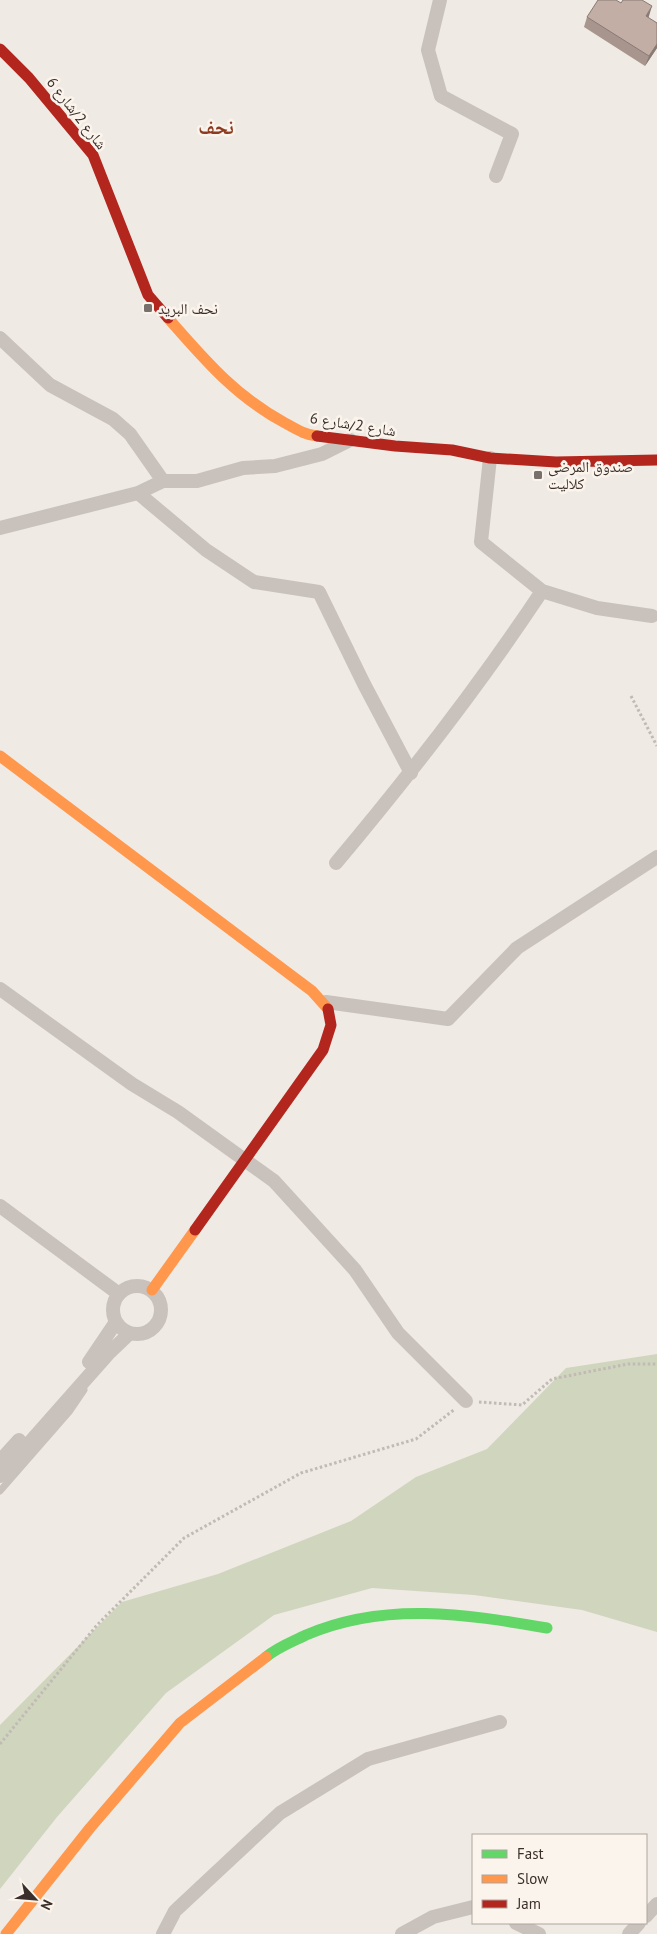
<svg xmlns="http://www.w3.org/2000/svg" width="657" height="1934" viewBox="0 0 657 1934" font-family="'PT Sans','Noto Naskh Arabic',sans-serif">
  <style>
    .green { fill: #d0d5be }
    .lines { fill: none; stroke-linecap: round; stroke-linejoin: round }
    .path { stroke: #c1bab5; stroke-width: 3; stroke-dasharray: 2.5 2.5; stroke-linecap: butt }
    .lane { stroke: #c9c2bc; stroke-width: 7 }
    .street { stroke: #c9c2bc; stroke-width: 14 }
    .fast { stroke: #63d668; stroke-width: 11 }
    .slow { stroke: #ff974d; stroke-width: 11 }
    .jam { stroke: #b3261e; stroke-width: 11 }
    .wall { fill: #a8968e }
    .shaded-wall { fill: #887a74 }
    .building { fill: #c3aea5; stroke: #887a74 }
    .poi-dot { fill: #79706b; stroke: #fbf4ec; stroke-width: 2 }
    .labels { text-anchor: middle; dominant-baseline: central; stroke-width: 5; stroke-linejoin: round; paint-order: stroke }
    .street-label { font-size: 15px; fill: #3a2f2a; stroke: #fbf4ec }
    .poi-label { font-size: 15px; fill: #3a2f2a; stroke: #fbf4ec; text-anchor: start }
    .district-label { font-size: 20px; font-weight: bold; fill: #8c3a20; stroke: #fbf4ec }
  </style>
  <rect width="100%" height="100%" fill="#efeae4"/>
  <path class="green" d="M657 1354V1632L582 1610 474 1595 372 1588 274 1615 166 1693 57 1817 0 1889V1725L122 1602 218 1574 351 1521 416 1477 487 1449 566 1368Z"/>
  <g class="lines">
    <path class="path" d="M631 696 657 746
      M479 1402 522 1405 552 1379 628 1364H657
      M0 1744 97 1625 184 1538 301 1473 416 1439 455 1409"/>
    <path class="lane" d="M0 1491 69 1412 84 1390"/>
    <path class="street" d="M440 0 428 50 441 96 512 134 496 176
      M0 338 50 385 113 419 130 434 163 481
      M490 458 481 542 542 591 597 608 652 616
      M138 493 206 550 254 582 319 592 364 684 411 773
      M0 528 138 493 163 481H197L243 468 275 466 322 454 350 440
      M336 863C409 776 479 686 542 591
      M0 989 132 1084 178 1112 274 1181 355 1270 398 1333 466 1401
      M326 1002 448 1019 517 948 657 857
      M0 1206 119 1294
      M113 1310a24 24 0 1 1 48 0a24 24 0 1 1-48 0Z
      M89 1362 116 1322
      M0 1461 19 1440
      M0 1476 108 1354 130 1333
      M646 1916 657 1904
      M516 1923 539 1934
      M163 1934 175 1911 280 1813 368 1759 500 1722
      M402 1934 433 1917 473 1907
      M629 1934 639 1923"/>
    <path class="fast" d="M266 1657C278 1647 292 1642 306 1635 385 1601 465 1614 547 1628"/>
    <path class="slow" d="M168 318C205 360 235 396 285 423 296 429 305 435 317 436
      M0 756 312 991 328 1009
      M152 1290 195 1230
      M6 1934 90 1828 180 1723 266 1657"/>
    <path class="jam" d="M0 49 29 78 93 155 148 295 168 318
      M317 436 395 446 452 450 490 458 556 462 657 460
      M195 1230 323 1050 331 1025 328 1009"/>
  </g>
  <path class="wall" d="M621 3 649 16 648 18 657 23V48L645 66 584 27 587 17Z"/>
  <path class="shaded-wall" d="M652 6 649 16 642 26 646 16Z
    M657 44V48L645 66 649 56Z"/>
  <path class="building" d="M598 0H616L621 3 623 0H642L652 6 646 16 657 23V44L649 56 587 17Z"/>
  <g class="poi-dot">
    <rect x="143" y="303" width="10" height="10" rx="2.5"/>
    <rect x="533" y="470" width="10" height="10" rx="2.5"/>
  </g>
  <g class="labels">
    <g class="street-label">
      <text transform="translate(77 113) rotate(52)">شارع 2/شارع 6</text>
      <text transform="translate(353 424) rotate(9)">شارع 2/شارع 6</text>
    </g>
    <g class="poi-label">
      <text x="158" y="308">نحف البريد</text>
      <text x="548" y="466">صندوق المرضى<tspan x="548" dy="17">كلاليت</tspan></text>
    </g>
    <g class="district-label">
      <text x="216" y="127">نحف</text>
    </g>
  </g>
  <rect x="472" y="1834" width="175" height="90" fill="#fbf4ec" stroke="#aea59e"/>
  <rect x="482" y="1850" width="25" height="8" fill="#63d668" stroke="#aea59e"/>
  <text x="517" y="1859" font-size="15" fill="#3a2f2a">Fast</text>
  <rect x="482" y="1875" width="25" height="8" fill="#ff974d" stroke="#aea59e"/>
  <text x="517" y="1884" font-size="15" fill="#3a2f2a">Slow</text>
  <rect x="482" y="1900" width="25" height="8" fill="#b3261e" stroke="#aea59e"/>
  <text x="517" y="1909" font-size="15" fill="#3a2f2a">Jam</text>
  <g transform="translate(35 1899) rotate(116)" stroke="#fbf4ec" stroke-width="4" paint-order="stroke">
  <path d="M0-4L9 19L0 12L-9 19Z" fill="#3a2f2a"/>
  <text y="-8" font-size="14" font-weight="bold" text-anchor="middle" fill="#3a2f2a">N</text>
  </g>
</svg>
